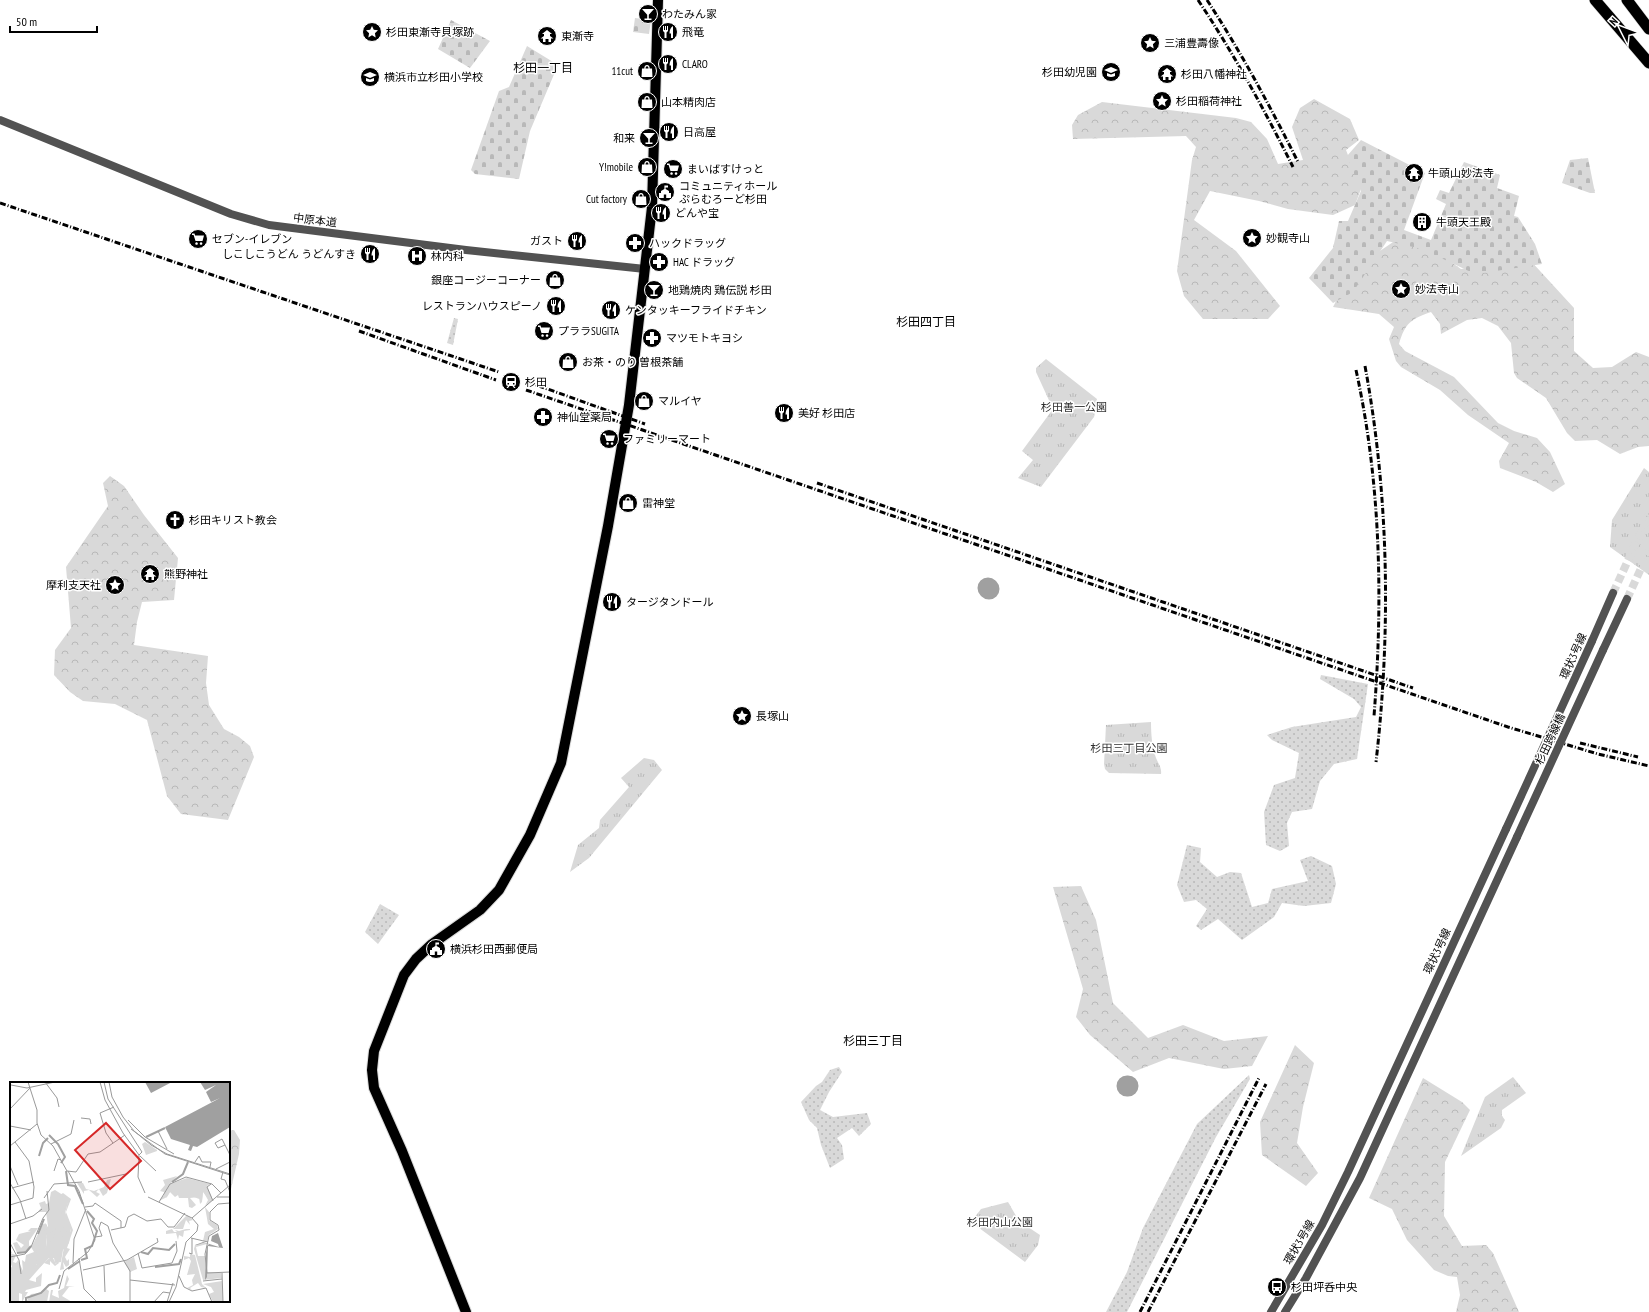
<svg xmlns="http://www.w3.org/2000/svg" width="1649" height="1312" viewBox="0 0 1649 1312" font-family="'PT Sans Narrow','Noto Sans JP',sans-serif">
  <style>
    .grass { fill: url(#grass-dots) }
    .forest { fill: url(#forest-crowns) }
    .cemetery { fill: url(#cemetery-stones) }
    .park { fill: url(#park-tufts) }
    .lines { fill: none; stroke-linecap: round; stroke-linejoin: round }
    .river { stroke: #a0a0a0; stroke-width: 21 }
    .tertiary-tunnel { stroke: #d9d9d9; stroke-width: 8; stroke-dasharray: 8 4; stroke-linecap: butt }
    .primary-casing { stroke: #dbdbdb; stroke-width: 12 }
    .trunk-casing { stroke: #dbdbdb; stroke-width: 12 }
    .tertiary { stroke: #525252; stroke-width: 8 }
    .primary { stroke: #000; stroke-width: 10 }
    .trunk { stroke: #000; stroke-width: 11 }
    .rail { stroke: #000; stroke-width: 3; stroke-dasharray: 6 2 1 2; stroke-linecap: butt }
    .tertiary-bridge { stroke: #525252; stroke-width: 8 }
    .labels { text-anchor: middle; dominant-baseline: central; stroke-width: 3; stroke-linejoin: round; paint-order: stroke }
    .poi-label { font-size: 11px; fill: #000; stroke: #fff; text-anchor: start }
    .street-label { font-size: 11px; fill: #000; stroke: #fff }
    .park-label { font-size: 11px; fill: #303030; stroke: #fff }
    .neighbourhood-label { font-size: 12px; fill: #000; stroke: #fff }
    .inset-river { fill: none; stroke: #a0a0a0; stroke-width: 2 }
    .inset-road { fill: none; stroke: #999; stroke-width: 1 }
    .view { fill: #d62828; fill-opacity: 0.15; stroke: #d62828; stroke-width: 2 }
    .inset-edge { fill: none; stroke: #000; stroke-width: 2 }
  </style>
  <defs>
    <pattern id="grass-dots" width="8" height="8" patternUnits="userSpaceOnUse"><rect width="8" height="8" fill="#d9d9d9"/><path d="M2 2h.1M6 6h.1" fill="none" stroke="#b8b8b8" stroke-width="1.8" stroke-linecap="round"/></pattern>
    <pattern id="forest-crowns" width="20" height="18" patternUnits="userSpaceOnUse"><rect width="20" height="18" fill="#d9d9d9"/><path d="M2 6a3 3 0 1 1 6 0M12 15a3 3 0 1 1 6 0" fill="none" stroke="#b8b8b8"/></pattern>
    <pattern id="cemetery-stones" width="16" height="16" patternUnits="userSpaceOnUse"><rect width="16" height="16" fill="#d9d9d9"/><path d="M2 7V4a2 2 0 0 1 4 0v3zM10 15v-3a2 2 0 0 1 4 0v3z" fill="#b8b8b8"/></pattern>
    <pattern id="park-tufts" width="24" height="20" patternUnits="userSpaceOnUse"><rect width="24" height="20" fill="#d9d9d9"/><path d="M3 7l-1-3M5 7V3M7 7l1-3M15 17l-1-3M17 17v-4M19 17l1-3" fill="none" stroke="#b8b8b8"/></pattern>
  </defs>
  <rect width="100%" height="100%" fill="#fff"/>
  <path class="grass" d="M454 318 458 319 453 345 447 343Z
    M1321 675 1368 684 1357 759 1334 764 1320 781 1312 809 1292 812 1287 823 1289 846 1280 851 1266 845 1264 812 1274 785 1295 778 1299 753 1272 740 1267 735 1292 727 1356 717 1361 707 1354 699 1320 679Z
    M1187 845 1201 848 1200 862 1217 877 1230 872 1241 873 1252 907 1268 903 1272 889 1308 881 1300 860 1311 856 1332 866 1336 884 1331 903 1304 906 1282 903 1274 917 1242 940 1218 919 1201 930 1196 926 1207 909 1196 900 1184 902 1177 885Z
    M380 904 399 915 378 944 365 932Z
    M839 1067 842 1072 829 1092 820 1110 833 1117 867 1113 871 1124 859 1136 852 1128 837 1138 842 1145 844 1159 830 1168 821 1145 817 1128 809 1120 801 1102 816 1086 822 1082 830 1070Z
    M1249 1075 1250 1079 1216 1137 1127 1312H1106L1127 1272 1143 1228 1197 1124Z"/>
  <path class="forest" d="M1314 99 1350 119 1359 140 1346 150 1361 189 1355 205 1333 215 1288 209 1259 201 1210 191 1194 220 1236 251 1280 306 1268 319H1203L1184 296 1177 271 1192 160 1196 147 1186 136 1073 139 1072 125 1078 115 1102 102 1236 118 1251 122 1267 139 1278 164 1303 160 1292 127 1300 108Z
    M1399 238 1431 248 1461 269 1529 259 1574 308V351L1593 368 1612 367 1636 352 1649 357V446L1638 447 1620 454 1597 440 1575 441 1567 433 1546 398 1517 378 1514 373 1511 343 1498 326 1482 318 1467 320 1441 334 1440 324 1431 312C1411 319 1405 323 1399 344L1405 351 1454 377 1498 423 1514 431 1537 438 1550 452 1565 484 1553 492 1536 482 1500 468 1499 461 1509 443 1468 415 1440 390 1401 367 1396 361 1389 339 1394 327 1379 314 1333 307 1352 270Z
    M110 476 124 486 144 515 178 558 174 600 142 602 137 622 134 645 208 656 206 683 209 705 224 729 239 737 250 746 254 757 228 820 181 814 167 796 147 720 115 704 83 701 70 692 54 675 55 650 71 628 66 567 108 506 103 483Z
    M1081 886 1096 920 1113 1003 1148 1038 1183 1025 1224 1041 1268 1036 1252 1066 1224 1069 1169 1058 1133 1072 1090 1035 1076 1017 1083 989 1053 887Z
    M1295 1045 1314 1063 1303 1107 1297 1143 1318 1173 1306 1186 1262 1155 1260 1122Z
    M1423 1078 1462 1102 1470 1110 1445 1162 1444 1216 1462 1246 1486 1245 1493 1253 1519 1312H1456L1460 1295 1457 1277 1448 1276 1434 1270 1407 1240 1392 1209 1369 1198Z
    M234 1130 240 1140 239 1154 231 1189 229 1188V1131Z"/>
  <path class="cemetery" d="M635 18 651 20 649 34 633 32Z
    M451 20 490 41 470 68 438 49Z
    M527 46 558 65 530 131 519 179 475 174 471 170 499 91 509 87Z
    M1361 140 1425 173 1404 230 1431 240 1446 204 1436 199 1440 190 1449 193 1464 162 1500 175 1497 188 1519 196 1514 216 1518 217 1535 244 1542 264 1475 274 1422 249 1387 241 1353 292 1333 303 1309 278 1333 248 1339 221H1348L1361 191 1347 156Z
    M1588 158 1595 193H1590L1562 183 1570 160Z"/>
  <path class="park" d="M1046 359 1097 399 1094 417 1041 487 1018 478 1033 460 1022 451 1053 409 1036 372V368Z
    M1644 468 1649 472V575L1610 547 1612 520Z
    M1151 722C1151 734 1152 747 1156 758 1158 763 1162 768 1161 774L1109 773 1105 769 1104 764 1106 725Z
    M644 758 654 760 662 770 589 858 570 872 578 845 599 828 600 820 629 787 621 778Z
    M1513 1077 1526 1093 1502 1110V1116L1505 1120 1501 1128 1461 1156 1485 1097Z
    M1008 1202 1019 1221 1040 1235 1038 1245 1025 1262 971 1222 981 1209Z"/>
  <g class="lines">
    <path class="river" d="M988 588 989 589
      M1127 1086H1128"/>
    <path class="tertiary-tunnel" d="M1613 593 1649 515
      M1627 599 1649 551"/>
    <g class="primary-casing">
      <path id="primary" d="M466 1312 402 1151 374 1088 372 1070 374 1051 404 975 416 959 432 944 480 910 499 890 530 835 561 763 608 526 629 405 652 207 658 0"/>
    </g>
    <g class="trunk-casing">
      <path id="trunk" d="M1595 0 1649 63
        M1627 0 1649 29"/>
    </g>
    <path class="tertiary" d="M0 120 231 214 269 225 316 231 466 250 645 269
      M1592 641 1613 593
      M1603 650 1627 599
      M1271 1312 1322 1225 1348 1172 1506 829
      M1285 1312 1306 1278 1360 1178 1517 837"/>
    <use href="#primary" class="primary"/>
    <use href="#trunk" class="trunk"/>
    <path class="rail" d="M1198 0C1234 54 1264 109 1293 167
      M1207 0C1241 52 1270 106 1298 162
      M0 203 499 372
      M359 331 496 380
      M1365 366C1389 496 1391 631 1376 762
      M1356 370C1381 484 1383 601 1374 716
      M528 382 645 424
      M526 390 1508 727 1598 754 1649 766
      M817 483 1413 688
      M1580 743 1638 757
      M1140 1312 1259 1078
      M1148 1312 1266 1084"/>
    <path class="tertiary-bridge" d="M1506 829 1592 641
      M1517 837 1603 650"/>
  </g>
  <defs>
    <g id="bar-disc" transform="scale(1)"><circle r="9.5" fill="#000" stroke="#fff"/><path d="M-6-5H6L.8 .8V4.5H3.5V6h-7V4.5H-.8V.8Z" fill="#fff"/></g>
    <g id="sight-disc" transform="scale(1)"><circle r="9.5" fill="#000" stroke="#fff"/><path d="M0-6L1.8-2.2L6-1.7L2.9 1.2L3.7 5.4L0 3.3L-3.7 5.4L-2.9 1.2L-6-1.7L-1.8-2.2Z" fill="#fff"/></g>
    <g id="restaurant-disc" transform="scale(1)"><circle r="9.5" fill="#000" stroke="#fff"/><path d="M-5-6h1v4h1v-4h1v4h1v-4h1v5L-1.5 .5V6h-2V.5L-5-1ZM5-6V6H3V1.5H1.5Q1.5-4 5-6Z" fill="#fff"/></g>
    <g id="temple-disc" transform="scale(1)"><circle r="9.5" fill="#000" stroke="#fff"/><path d="M0-6L5-2H3V0L6.5 2.5H4V6H1.5V3h-3V6H-4V2.5H-6.5L-3 0V-2H-5Z" fill="#fff"/></g>
    <g id="shop-disc" transform="scale(1)"><circle r="9.5" fill="#000" stroke="#fff"/><path d="M-5-2.5h2.3a2.7 3.5 0 0 1 5.4 0H5L5.5 6h-11ZM-1.5-2.5h3a1.5 2.3 0 0 0-3 0Z" fill="#fff"/></g>
    <g id="school-disc" transform="scale(1)"><circle r="9.5" fill="#000" stroke="#fff"/><path d="M0-5L7-2L0 1L-7-2ZM-4 1L0 2.5L4 1V4Q0 6-4 4Z" fill="#fff"/></g>
    <g id="supermarket-disc" transform="scale(1)"><circle r="9.5" fill="#000" stroke="#fff"/><path d="M-6-5.5h2.5l.6 2H6L4.5 2H-2.5L-4.4-4H-6ZM-1.5 3.2a1.3 1.3 0 1 0 .1 0ZM3 3.2a1.3 1.3 0 1 0 .1 0Z" fill="#fff"/></g>
    <g id="civic-disc" transform="scale(1)"><circle r="9.5" fill="#000" stroke="#fff"/><path d="M-.6-6.5H3V-4.5H.6V-3L4-1V1h2V6H-6V1h2V-1L-.6-3ZM-1.2 2.5V6h2.4V2.5Z" fill="#fff"/></g>
    <g id="building-disc" transform="scale(1)"><circle r="9.5" fill="#000" stroke="#fff"/><path d="M-4-6H4V6H1V3H-1V6H-4ZM-2.5-4.3h1.7v1.8h-1.7ZM.8-4.3h1.7v1.8H.8ZM-2.5-1h1.7V.8h-1.7ZM.8-1h1.7V.8H.8Z" fill="#fff"/></g>
    <g id="pharmacy-disc" transform="scale(1)"><circle r="9.5" fill="#000" stroke="#fff"/><path d="M-2-6h4v4h4v4h-4v4h-4v-4h-4v-4h4Z" fill="#fff"/></g>
    <g id="hospital-disc" transform="scale(1)"><circle r="9.5" fill="#000" stroke="#fff"/><path d="M-5-5h3v3.5h4V-5h3V5h-3V1.5h-4V5h-3Z" fill="#fff"/></g>
    <g id="station-disc" transform="scale(1)"><circle r="9.5" fill="#000" stroke="#fff"/><path d="M-3-6H3Q5-6 5-4V2Q5 4 3 4L4.5 6H3L1.5 4h-3L-3 6H-4.5L-3 4Q-5 4-5 2V-4Q-5-6-3-6ZM-3.5-4v3h7v-3ZM-3.5 1v1.5H-2V1ZM2 1v1.5H3.5V1Z" fill="#fff"/></g>
    <g id="church-disc" transform="scale(1)"><circle r="9.5" fill="#000" stroke="#fff"/><path d="M-1.2-6h2.4v3.5h3.3v2.4h-3.3V6h-2.4V-.1h-3.3v-2.4h3.3Z" fill="#fff"/></g>
    <g id="bus-disc" transform="scale(1)"><circle r="9.5" fill="#000" stroke="#fff"/><path d="M-5-6H5V4H4V6H2V4H-2V6H-4V4H-5ZM-3.5-4V0h7V-4ZM-3.5 1.2v1.5H-2V1.2ZM2 1.2v1.5H3.5V1.2Z" fill="#fff"/></g>
  </defs>
  <g fill-rule="evenodd">
    <use href="#bar-disc" x="648" y="14"/>
    <use href="#sight-disc" x="372" y="32"/>
    <use href="#restaurant-disc" x="668" y="32"/>
    <use href="#temple-disc" x="547" y="36"/>
    <use href="#sight-disc" x="1150" y="43"/>
    <use href="#restaurant-disc" x="668" y="64"/>
    <use href="#shop-disc" x="647" y="71"/>
    <use href="#school-disc" x="1111" y="72"/>
    <use href="#temple-disc" x="1167" y="74"/>
    <use href="#school-disc" x="370" y="77"/>
    <use href="#sight-disc" x="1162" y="101"/>
    <use href="#shop-disc" x="647" y="102"/>
    <use href="#restaurant-disc" x="669" y="132"/>
    <use href="#bar-disc" x="649" y="138"/>
    <use href="#shop-disc" x="647" y="167"/>
    <use href="#supermarket-disc" x="673" y="169"/>
    <use href="#temple-disc" x="1414" y="173"/>
    <use href="#civic-disc" x="665" y="192"/>
    <use href="#shop-disc" x="641" y="199"/>
    <use href="#restaurant-disc" x="661" y="213"/>
    <use href="#building-disc" x="1422" y="222"/>
    <use href="#sight-disc" x="1252" y="238"/>
    <use href="#supermarket-disc" x="198" y="239"/>
    <use href="#restaurant-disc" x="577" y="241"/>
    <use href="#pharmacy-disc" x="635" y="243"/>
    <use href="#restaurant-disc" x="370" y="254"/>
    <use href="#hospital-disc" x="417" y="256"/>
    <use href="#pharmacy-disc" x="659" y="262"/>
    <use href="#shop-disc" x="555" y="280"/>
    <use href="#sight-disc" x="1401" y="289"/>
    <use href="#bar-disc" x="654" y="290"/>
    <use href="#restaurant-disc" x="556" y="306"/>
    <use href="#restaurant-disc" x="611" y="310"/>
    <use href="#supermarket-disc" x="544" y="331"/>
    <use href="#pharmacy-disc" x="652" y="338"/>
    <use href="#shop-disc" x="568" y="362"/>
    <use href="#station-disc" x="511" y="382"/>
    <use href="#shop-disc" x="644" y="401"/>
    <use href="#restaurant-disc" x="784" y="413"/>
    <use href="#pharmacy-disc" x="543" y="417"/>
    <use href="#supermarket-disc" x="609" y="439"/>
    <use href="#shop-disc" x="628" y="503"/>
    <use href="#church-disc" x="175" y="520"/>
    <use href="#temple-disc" x="150" y="574"/>
    <use href="#sight-disc" x="115" y="585"/>
    <use href="#restaurant-disc" x="612" y="602"/>
    <use href="#sight-disc" x="742" y="716"/>
    <use href="#civic-disc" x="436" y="949"/>
    <use href="#bus-disc" x="1277" y="1287"/>
  </g>
  <g class="labels">
    <g class="poi-label">
      <text x="662" y="14">わたみん家</text>
      <text x="386" y="32">杉田東漸寺貝塚跡</text>
      <text x="682" y="32">飛竜</text>
      <text x="561" y="36">東漸寺</text>
      <text x="1164" y="43">三浦豊壽像</text>
      <text x="682" y="64">CLARO</text>
      <text x="633" y="71" text-anchor="end">11cut</text>
      <text x="1097" y="72" text-anchor="end">杉田幼児園</text>
      <text x="1181" y="74">杉田八幡神社</text>
      <text x="384" y="77">横浜市立杉田小学校</text>
      <text x="1176" y="101">杉田稲荷神社</text>
      <text x="661" y="102">山本精肉店</text>
      <text x="683" y="132">日高屋</text>
      <text x="635" y="138" text-anchor="end">和来</text>
      <text x="633" y="167" text-anchor="end">Y!mobile</text>
      <text x="687" y="169">まいばすけっと</text>
      <text x="1428" y="173">牛頭山妙法寺</text>
      <text x="679" y="186">コミュニティホール<tspan x="679" dy="13">ぷらむろーど杉田</tspan></text>
      <text x="627" y="199" text-anchor="end">Cut factory</text>
      <text x="675" y="213">どんや宝</text>
      <text x="1436" y="222">牛頭天王殿</text>
      <text x="1266" y="238">妙観寺山</text>
      <text x="212" y="239">セブン-イレブン</text>
      <text x="563" y="241" text-anchor="end">ガスト</text>
      <text x="649" y="243">ハックドラッグ</text>
      <text x="356" y="254" text-anchor="end">しこしこうどん うどんすき</text>
      <text x="431" y="256">林内科</text>
      <text x="673" y="262">HAC ドラッグ</text>
      <text x="541" y="280" text-anchor="end">銀座コージーコーナー</text>
      <text x="1415" y="289">妙法寺山</text>
      <text x="668" y="290">地鶏焼肉 鶏伝説 杉田</text>
      <text x="542" y="306" text-anchor="end">レストランハウスピーノ</text>
      <text x="625" y="310">ケンタッキーフライドチキン</text>
      <text x="558" y="331">プララSUGITA</text>
      <text x="666" y="338">マツモトキヨシ</text>
      <text x="582" y="362">お茶・のり 曽根茶舗</text>
      <text x="525" y="382">杉田</text>
      <text x="658" y="401">マルイヤ</text>
      <text x="798" y="413">美好 杉田店</text>
      <text x="557" y="417">神仙堂薬局</text>
      <text x="623" y="439">ファミリーマート</text>
      <text x="642" y="503">雷神堂</text>
      <text x="189" y="520">杉田キリスト教会</text>
      <text x="164" y="574">熊野神社</text>
      <text x="101" y="585" text-anchor="end">摩利支天社</text>
      <text x="626" y="602">タージタンドール</text>
      <text x="756" y="716">長塚山</text>
      <text x="450" y="949">横浜杉田西郵便局</text>
      <text x="1291" y="1287">杉田坪呑中央</text>
    </g>
    <g class="street-label">
      <text transform="translate(315 220) rotate(7)">中原本道</text>
      <text transform="translate(1573 656) rotate(-66)">環状3号線</text>
      <text transform="translate(1550 739) rotate(-65)">杉田跨線橋</text>
      <text transform="translate(1437 951) rotate(-65)">環状3号線</text>
      <text transform="translate(1299 1242) rotate(-60)">環状3号線</text>
    </g>
    <g class="park-label">
      <text x="1074" y="407">杉田善一公園</text>
      <text x="1129" y="748">杉田三丁目公園</text>
      <text x="1000" y="1222">杉田内山公園</text>
    </g>
    <g class="neighbourhood-label">
      <text x="543" y="67">杉田一丁目</text>
      <text x="926" y="321">杉田四丁目</text>
      <text x="873" y="1040">杉田三丁目</text>
    </g>
  </g>
  <g transform="translate(10 1082)">
    <rect width="220" height="220" fill="#fff"/>
    <path d="M45 108 59 117 55 131 61 146 59 161 53 168 51 180 45 181 44 176H39L30 185 26 182V167L36 165 37 155 34 148 38 144 36 130H28L31 126 29 121 35 119 36 122 39 121 41 110Z" fill="#d9d9d9"/>
    <path d="M101 97 97 111 93 114 89 107 86 110 90 112 87 115 79 108 74 109V112L67 101H73L76 107 84 109 94 105 97 98ZM194 101 198 116 193 110 192 120 190 122 189 115 180 116 186 123 182 126 179 125 178 116H169L168 113 165 115 160 110 156 116 157 109ZM53 111 61 117 56 130 63 148 57 166 60 167 55 175 57 179 59 177V183L56 185 53 180 54 187 50 188 55 159H57L61 148 56 139 57 146 56 150 54 154 52 156 56 147 54 145 46 165V157L41 162 40 148 43 150V158L46 144V153L49 155 52 146 54 144H56L51 130 56 124 52 130 55 133 58 118 50 113ZM177 133 183 138 179 139 180 143 176 138 173 147H163ZM35 141 37 143 36 165 34 169 27 167 26 182 30 184 42 174 46 182 49 168 47 178 49 181 45 184 40 179V183L34 181 19 198 26 200V196L32 191 31 204 16 208 15 210H18L12 220V212L9 211V220H0V186L2 185 0 179V167L2 171H0L6 173 3 180 6 181 8 178 13 189 12 178 15 180 16 173 24 170 21 165ZM21 146H28L19 159V165L15 172 14 169 7 171 3 161 7 160 11 166 14 163 6 158 9 152 21 149H18ZM162 147 164 150H167L165 148 169 149 176 147H180V148L174 149 173 155 169 153 168 158 166 151 156 152V149ZM180 172 185 173 192 202 196 206 191 205 188 201 180 206 182 208 177 206 183 203 182 198 185 192 177 193 181 179 179 176 174 178V174L180 175ZM57 193 59 197 56 204 65 205H59L52 214 62 220H39L41 208H43L42 213 49 216 48 209 54 206ZM35 206 39 209 37 220H16L21 212 30 211Z" fill="#d9d9d9"/>
    <path d="M135 60 147 68V69L136 73 132 62ZM167 94 160 102 177 96 200 102 197 104 203 118 195 124 198 118 193 109 192 118 181 114 175 116 169 111 160 110 157 115 149 119 154 113V110L150 109 155 103 153 98ZM195 125 199 130V138L207 143 208 147 199 153 197 160 193 159 195 150 204 147 198 142ZM33 142 37 143 34 147 37 155 35 167 30 166 25 158ZM193 161 197 162 186 165 188 174H195L196 190 211 191 212 196 193 198 184 167 185 163ZM124 175 127 187 120 190 114 180ZM212 199 213 220H203L199 212 204 210 201 205 193 202Z" fill="#d9d9d9"/>
    <path d="M135 0H162L141 11ZM190 0H220V45L187 65 183 64 181 69 178 68 180 63 161 57 155 45 210 16 201 20 196 10 206 3 195 8ZM208 151 213 166 220 167 198 164 197 195 195 198 196 171 197 164 199 162 193 161 187 163H185L193 160 209 165 208 162 201 159 202 154Z" fill="#a0a0a0"/>
    <path class="inset-river" d="M39 53 48 62 55 75 51 81M136 55 155 46M29 74 33 61 38 56M56 89 58 103 65 104 73 122M162 100 173 92 178 80M28 152 34 137M131 170 138 172 143 166 159 168 165 162M7 171 16 170 21 164M71 178 77 176 75 167 82 164 87 149 82 141 84 137 77 129M145 185 169 182 171 177M58 187 70 179M16 220V216L31 211 39 203 47 201 50 193"/>
    <path class="inset-road" d="M18 0 27 28V41L31 53 43 64 57 89 66 90 78 72 90 70 115 53M35 0 47 16 49 25M90 0 95 18 113 51 129 73 128 95 135 111M94 0 98 17 132 70 129 73M99 0 102 15 113 35 124 49 141 63 157 72 220 92M1 3 17 6 45 0M0 27 20 6M71 36 80 37 81 42M118 38 135 55 164 72M0 44 21 48M121 47 155 72 220 93M148 49 157 67M103 61 96 51 90 31 104 25M41 62 61 52 64 38M215 63 208 66 205 61 212 57 220 73M0 64 27 42M130 74 146 89M185 80 189 74 192 80H201L200 85M0 84 8 103M206 87 220 80M44 89 48 77 51 78M213 90 211 97 215 98 220 110M78 100 116 92M0 101 10 118 16 137M201 102 197 105 203 119M2 106 24 100M138 115 182 136 188 143 187 149 176 160 166 205 159 220M207 115H220M34 116 44 102 72 100M149 120 160 102 176 95 202 102 211 111M220 121 208 122 200 130V138L208 143 209 148 199 154 195 172 197 191 220 190M0 123 23 116 24 105 19 79 5 60M75 125 83 124 85 121 111 139V146M182 136 220 103M0 142 23 134 32 127M101 148 115 145 118 135 124 132 137 139 151 137 158 145H164L175 131M85 155 92 154 89 146 91 140 98 144 103 161 120 189V220M181 156 198 160M0 161 9 178 11 192M128 171 132 186 162 181 167 169 166 159M179 171 182 172V156M0 175 15 172 21 165 33 136 39 128 37 109M69 176 74 207 87 220M63 181 64 157 76 127M94 184 95 210M73 188 117 178 148 160 147 156M212 191 213 220M169 194 174 205 182 209 196 206 202 220M120 198 165 203M193 199 212 197M49 207 54 189 78 170 85 158 69 109 58 89M144 220 153 210 160 211M157 220 163 201"/>
    <path class="view" d="M96 41 131 79 100 107 65 68Z"/>
    <rect width="220" height="220" class="inset-edge"/>
  </g>
  <g transform="translate(1621 28) rotate(312)" stroke="#ffffff" stroke-width="3" paint-order="stroke">
  <path d="M0-3L7 15L0 10L-7 15Z" fill="#000000"/>
  <text y="-6" font-size="11" font-weight="bold" text-anchor="middle" fill="#000000">N</text>
  </g>
  <path d="M10 26v6h87v-6" fill="none" stroke="#000000" stroke-width="2"/>
  <text x="16" y="26" font-size="12" fill="#000000" stroke="#ffffff" stroke-width="3" paint-order="stroke">50 m</text>
</svg>
